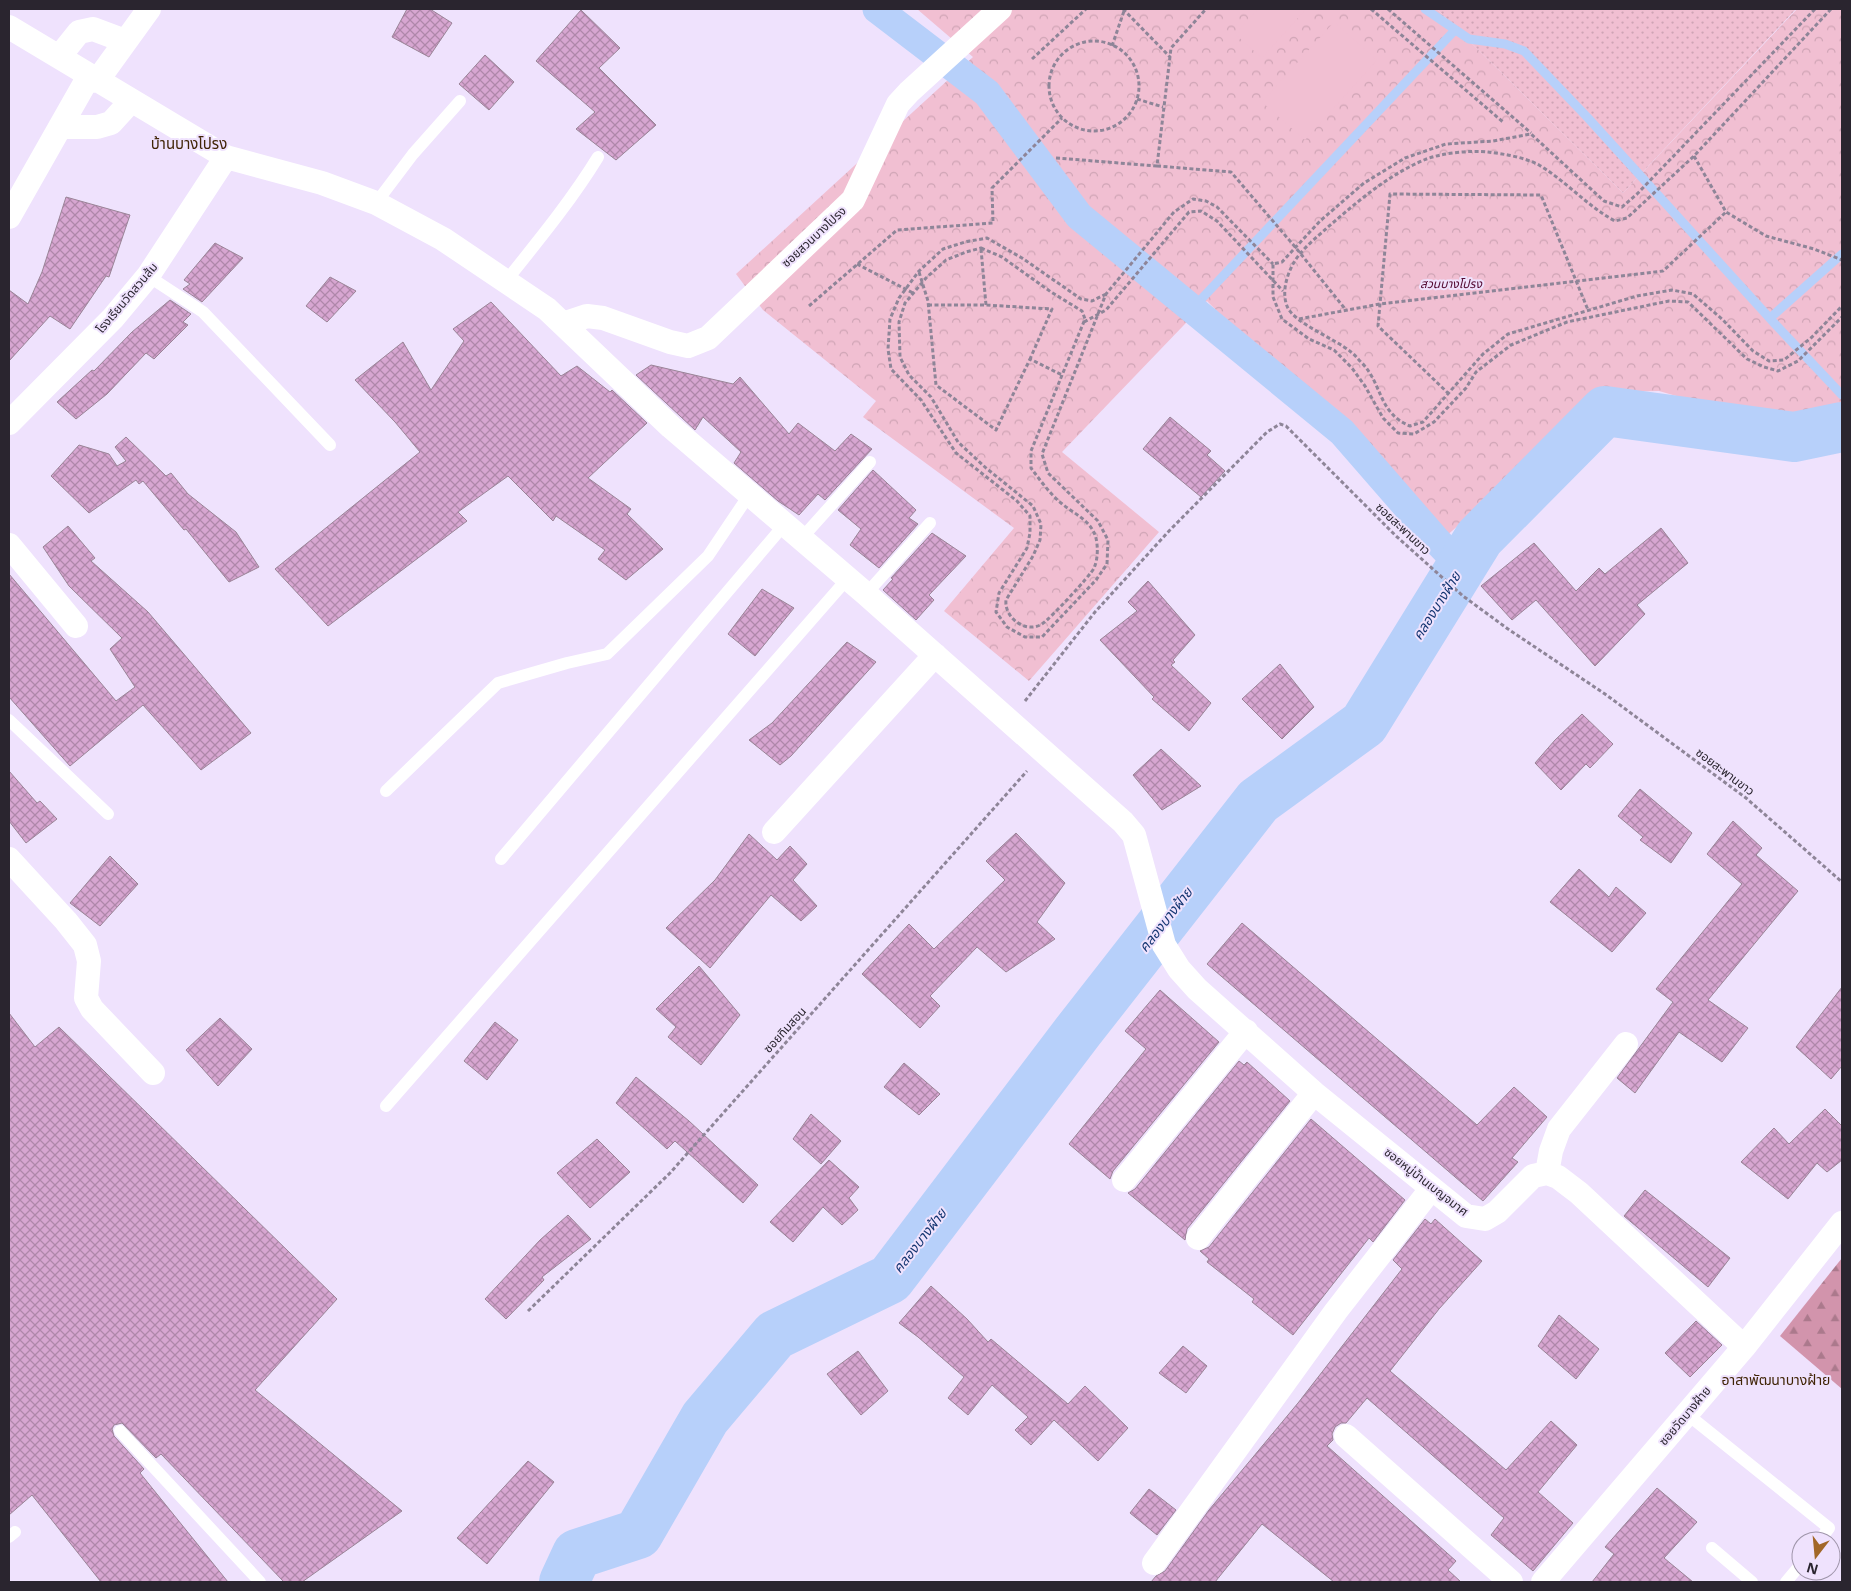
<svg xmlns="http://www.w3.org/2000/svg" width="1851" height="1591" viewBox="0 0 1851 1591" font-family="Georgia,'Noto Sans Thai',serif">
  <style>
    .grass { fill: url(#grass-dots) }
    .forest { fill: url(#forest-firs) }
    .park { fill: url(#park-crowns) }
    .garden { fill: #f1bfd2 }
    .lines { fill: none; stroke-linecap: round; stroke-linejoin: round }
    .stream { stroke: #b7d0fa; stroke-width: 9 }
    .canal { stroke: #b7d0fa; stroke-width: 29 }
    .river { stroke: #b7d0fa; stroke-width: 50 }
    .building { fill: url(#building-cross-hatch); stroke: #9a8497 }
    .path { stroke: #8e8598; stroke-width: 3; stroke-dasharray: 4 2.5; stroke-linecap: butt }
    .lane { stroke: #fff; stroke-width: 12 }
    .street { stroke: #fff; stroke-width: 24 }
    .labels { text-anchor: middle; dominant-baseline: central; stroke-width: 4; stroke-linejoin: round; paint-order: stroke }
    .street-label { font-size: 12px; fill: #2a252f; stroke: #efe2fd }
    .park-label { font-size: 12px; font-style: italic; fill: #540a32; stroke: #efe2fd }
    .water-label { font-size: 14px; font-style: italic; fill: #153672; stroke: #efe2fd }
    .neighbourhood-label { font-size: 14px; fill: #402406; stroke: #efe2fd }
    .quarter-label { font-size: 15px; fill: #402406; stroke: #efe2fd }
  </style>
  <defs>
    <pattern id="grass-dots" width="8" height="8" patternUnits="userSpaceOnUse" patternTransform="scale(1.25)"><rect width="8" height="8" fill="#f1bfd2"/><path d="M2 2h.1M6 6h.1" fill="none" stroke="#cfa4b5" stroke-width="1.8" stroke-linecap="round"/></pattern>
    <pattern id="forest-firs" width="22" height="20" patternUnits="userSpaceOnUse" patternTransform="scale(1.25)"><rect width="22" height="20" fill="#d294ac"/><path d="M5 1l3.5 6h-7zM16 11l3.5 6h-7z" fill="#ab798c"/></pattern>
    <pattern id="park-crowns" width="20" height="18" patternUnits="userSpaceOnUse" patternTransform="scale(1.25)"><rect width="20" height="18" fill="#f1bfd2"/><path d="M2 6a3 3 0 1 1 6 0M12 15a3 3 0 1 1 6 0" fill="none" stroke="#cfa4b5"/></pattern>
    <pattern id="building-cross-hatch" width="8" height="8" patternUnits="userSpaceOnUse" patternTransform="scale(1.25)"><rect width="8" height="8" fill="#d7a6d1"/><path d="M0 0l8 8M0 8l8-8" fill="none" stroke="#af87aa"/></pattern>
  </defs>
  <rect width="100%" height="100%" fill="#efe2fd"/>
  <path class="grass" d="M1437 9H1796L1623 193Z"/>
  <path class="forest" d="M1842 1258V1389L1780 1336Z"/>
  <path class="park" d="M917 9H1437L1623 193 1797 9H1842V412L1830 420H1760L1659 391 1608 392 1443 539 1207 301 1062 452 1159 532 1029 681 944 611 1014 528 863 417 876 401 763 310 736 274 973 57Z"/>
  <path class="garden" d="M1258 9H1306L1262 58 1235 34Z
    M1334 22 1377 60 1305 140 1262 102Z"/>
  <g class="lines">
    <path class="stream" d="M1425 9 1469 39 1505 44 1524 51 1588 118 1775 324 1842 395
      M1191 310 1455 30
      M1770 318 1842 254"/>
    <path class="canal" d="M877 9 987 93 1079 216 1342 432 1436 540 1461 566"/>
    <path class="river" d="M564 1582 577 1554 638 1534 705 1418 775 1335 890 1279 1079 1030 1258 801 1364 724 1479 538 1605 411 1794 437 1842 427"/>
  </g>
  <path class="building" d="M407 9H430L452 23 429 57 392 37Z
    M581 10 620 48 599 68 656 125 616 160 576 129 595 112 536 61Z
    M485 55 514 82 489 110 459 84Z
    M66 197 130 215 109 277 106 276 70 329 50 316 9 361V290L28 304 42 272Z
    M215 243 243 258 202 302 183 289 190 284 184 280Z
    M330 277 356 291 327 322 306 306Z
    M170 300 191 314 183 322 188 325 154 359 146 353 107 394 76 419 57 402 92 370 94 371 132 332Z
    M491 302 561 376 577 366 610 392 612 390 647 423 588 478 631 509 627 514 663 549 626 580 598 559 605 550 556 516 553 521 508 476 458 512 467 521 328 626 275 569 420 452 395 422 355 380 403 342 431 390 464 341 453 329Z
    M651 365 733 384 740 377 789 434 798 423 835 451 851 434 872 449 825 500 818 494 799 515 778 501 734 463 741 452 703 417 695 430 636 375Z
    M1170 417 1211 451 1207 455 1225 471 1201 497 1143 449Z
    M126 437 166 476 171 473 188 494 236 532 259 567 229 582 186 529 184 530 143 481 139 484 136 480 89 513 51 476 79 445 109 454 117 466 126 461 115 447Z
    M873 470 916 510 909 518 918 524 879 568 850 545 861 529 838 510Z
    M68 526 95 558 91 561 148 612 251 733 201 770 143 705 70 766 9 697V574L116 701 135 687 110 649 122 638 69 586 43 547Z
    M1661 528 1688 563 1637 605 1645 614 1595 666 1536 600 1512 620 1481 586 1534 543 1576 591 1599 568 1605 574Z
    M932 533 966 556 929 595 934 600 916 620 883 590 893 579 891 578Z
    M1148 581 1195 635 1173 660 1175 662 1171 665 1211 703 1189 731 1152 699 1154 697 1100 640 1137 611 1128 602Z
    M762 589 794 608 755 656 728 634Z
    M847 642 876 662 791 756 780 765 749 740 772 723Z
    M1280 664 1314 707 1282 739 1242 699Z
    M1582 714 1613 744 1590 768 1586 764 1561 790 1535 763 1555 740Z
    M1161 749 1201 786 1162 810 1133 775Z
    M9 771 37 803 40 801 57 819 26 843 9 821Z
    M1640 789 1692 833 1671 863 1640 840 1643 837 1618 816Z
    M1733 821 1762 848 1756 855 1798 891 1708 1000 1748 1028 1722 1062 1679 1032 1635 1093 1617 1078 1673 1002 1656 989 1742 884 1707 854Z
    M1016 833 1065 883 1037 922 1055 939 1006 972 977 947 930 996 940 1006 920 1028 862 974 909 924 934 949 1005 880 986 861Z
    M749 834 777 860 790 846 807 864 793 880 817 906 801 921 771 895 710 968 666 928 715 880Z
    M110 856 138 884 100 926 70 903Z
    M1579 869 1609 897 1616 887 1646 913 1612 952 1550 902Z
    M1242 923 1477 1125 1514 1087 1547 1117 1512 1158 1518 1162 1483 1201 1207 964Z
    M699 966 740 1015 701 1065 668 1037 676 1027 656 1009Z
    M1842 987V1066L1831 1079 1796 1047Z
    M1160 990 1219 1042 1113 1171 1110 1179 1069 1144 1146 1049 1125 1031Z
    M9 1013 35 1047 59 1027 337 1299 255 1390 402 1511 302 1582H284L161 1454 156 1458 122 1423 114 1425 112 1429 114 1436 144 1469 140 1473 228 1582H101L32 1495 9 1515Z
    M220 1018 252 1049 218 1086 186 1050Z
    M495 1022 518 1040 487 1080 464 1061Z
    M1239 1061 1244 1065 1247 1062 1290 1101 1187 1229 1185 1240 1128 1193 1135 1189Z
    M904 1063 940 1094 919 1115 884 1087Z
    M636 1077 689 1121 758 1185 743 1203 675 1141 667 1149 616 1103Z
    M1825 1109 1842 1126V1160L1827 1172 1817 1163 1788 1199 1741 1162 1774 1128 1789 1144Z
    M811 1114 841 1141 821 1164 793 1139Z
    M1311 1119 1405 1200 1373 1242 1369 1238 1293 1335 1252 1302 1254 1299 1207 1262 1209 1259 1200 1251 1209 1247Z
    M597 1139 630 1172 590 1208 557 1173Z
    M829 1160 859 1187 849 1198 858 1210 842 1225 823 1207 793 1242 770 1222Z
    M1645 1190 1730 1258 1708 1287 1624 1216Z
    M568 1215 591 1239 542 1277 544 1280 506 1319 485 1299 540 1240Z
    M1425 1219 1431 1224 1435 1219 1482 1261 1439 1309 1390 1371 1506 1470 1551 1421 1577 1445 1538 1492 1573 1523 1533 1571 1491 1535 1504 1518 1367 1398 1346 1423H1341L1335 1427 1332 1434 1333 1440 1327 1446 1456 1561 1448 1570 1461 1582H1334L1262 1524 1215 1582H1151L1156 1576 1165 1571 1209 1510 1298 1403 1402 1269 1393 1260Z
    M931 1286 967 1319 988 1342 991 1339 1068 1404 1085 1386 1128 1428 1098 1461 1054 1420 1031 1445 1015 1430 1028 1417 992 1385 968 1415 948 1398 964 1377 918 1337 899 1323Z
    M1559 1315 1599 1349 1576 1379 1538 1346Z
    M1696 1321 1722 1345 1690 1377 1665 1353Z
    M1183 1346 1207 1366 1186 1393 1159 1373Z
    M858 1351 888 1391 861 1415 827 1374Z
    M528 1461 554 1482 487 1564 457 1538Z
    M1657 1488 1697 1522 1664 1558 1693 1582H1592L1614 1554 1605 1547Z
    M1149 1489 1176 1510 1157 1535 1130 1513Z"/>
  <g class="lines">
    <path class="path" d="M1123 9 1170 57
      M1371 9 1503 122
      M1388 9 1531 133
      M1815 9 1637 194 1622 207 1604 201 1531 134 1493 141 1446 144 1405 158 1364 183 1320 221 1282 262 1273 264V297L1282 319 1309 339 1334 350 1352 368 1365 386 1383 418 1398 433 1414 434 1434 422 1466 388 1476 372 1511 345 1567 322 1669 301 1688 302 1747 359 1764 367 1778 371 1798 361 1842 317
      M1831 9 1694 156 1627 218 1615 221C1587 206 1566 181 1539 165 1524 157 1504 154 1488 152 1470 150 1440 153 1424 160 1388 175 1357 202 1328 227 1316 238 1299 251 1292 266 1286 278 1282 293 1287 306 1293 323 1336 339 1351 352 1355 355 1358 359 1362 363 1383 385 1378 413 1410 426L1423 422 1483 354 1508 334 1637 296 1672 290 1693 294 1722 319 1753 351 1769 361 1784 360 1812 337 1842 306
      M1049 86a45 45 0 1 1 90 0a45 45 0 1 1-90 0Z
      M1112 46 1124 11
      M1032 59 1086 9
      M1137 99 1163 107
      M1694 156 1726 212 1766 236 1814 249 1842 260
      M1056 158 1157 166 1171 48 1206 9
      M1157 166 1231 172 1296 248 1346 310
      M981 248 1002 257 1051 292 1082 311 1085 319 1031 451V468C1040 480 1050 494 1061 503 1074 514 1091 520 1096 538 1098 547 1098 559 1094 568 1091 575 1049 620 1042 624 1026 634 1004 618 1006 600L1033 556 1040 540 1041 524 1033 506 986 468 958 442 931 397 909 375 900 357 899 322 905 303 926 278 946 260 966 252Z
      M981 249 986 305
      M857 264 913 293
      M919 272 928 301 936 385 996 430 1030 359 1062 375
      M1106 294 1092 301 1081 299 1022 258 987 238 965 242 943 249 919 271 899 298 890 319 888 349 891 369 921 400 956 453 1017 501 1030 516V533L1027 548 999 593 996 612 1007 627 1025 637H1042L1096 580 1107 564 1108 540 1098 521 1048 473 1042 454 1106 294 1174 212 1193 199 1206 201 1217 207 1273 264
      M928 305H986L1052 309 1030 359
      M809 306 897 230 993 223 992 188 1062 118
      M1299 319 1380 304 1663 271 1726 212
      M1084 322 1106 310 1189 212 1201 211 1217 221 1283 291
      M1449 394 1378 326 1390 194 1541 195 1588 310
      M1025 701 1095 612 1169 531 1267 432 1280 424 1286 426 1396 536 1463 596 1508 629 1605 694 1746 798 1842 882
      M528 1311 670 1173 1027 771"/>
    <path class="lane" d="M376 203 413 154 460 101
      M148 276 203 312 330 445
      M506 281C538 241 571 201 598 157
      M801 539 870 462
      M866 594 930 523
      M9 720 108 814
      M386 791 498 683 567 663 607 654 708 556 749 495
      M501 859 784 525
      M386 1106 848 578
      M1687 1414 1829 1528 1819 1541
      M120 1431 260 1582
      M9 1537 15 1532
      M1712 1548 1752 1582
      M1786 1582 1801 1564"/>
    <path class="street" d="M9 27 226 157 322 183 376 203 443 239 547 309 671 427 866 594 1123 822 1134 835 1164 945 1179 969 1197 989 1314 1093 1466 1216 1485 1219 1497 1212 1533 1176 1547 1173 1558 1177 1579 1193 1744 1347
      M59 57 79 32 93 29 125 41
      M97 81 149 9
      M60 127H97L111 123 131 101
      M9 217 89 76
      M563 324 587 316 603 318 670 342 688 346 708 338 853 200 898 104 909 92 1000 9
      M9 423 113 318 148 276 226 157
      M9 545 76 626
      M774 832 935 655
      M9 859 66 921 85 945 89 961 86 998 92 1009 153 1073
      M1547 1173 1551 1151 1559 1129 1626 1044
      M1124 1180 1246 1031
      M1198 1238 1314 1093
      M1346 1436 1511 1582
      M1154 1563 1336 1311 1431 1189
      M1543 1582 1744 1347 1842 1223"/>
  </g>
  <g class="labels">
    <g class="street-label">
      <text transform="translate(814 237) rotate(-43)">ซอยสวนบางโปรง</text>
      <text transform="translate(127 298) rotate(-50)">โรงเรียนวัดสวนส้ม</text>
      <text transform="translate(1403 529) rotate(43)">ซอยสะพานขาว</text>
      <text transform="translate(1725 772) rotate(37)">ซอยสะพานขาว</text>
      <text transform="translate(785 1030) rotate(-48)">ซอยทิมสอน</text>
      <text transform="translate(1426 1182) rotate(38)">ซอยหมู่บ้านเบญจมาศ</text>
      <text transform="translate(1685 1416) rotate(-50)">ซอยวัดบางฝ้าย</text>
    </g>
    <g class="park-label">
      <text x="1451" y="284">สวนบางโปรง</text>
    </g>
    <g class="water-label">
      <text transform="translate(1437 606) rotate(-58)">คลองบางฝ้าย</text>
      <text transform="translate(1166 920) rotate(-52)">คลองบางฝ้าย</text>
      <text transform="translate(920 1241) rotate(-52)">คลองบางฝ้าย</text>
    </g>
    <g class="neighbourhood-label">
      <text x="1776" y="1380">อาสาพัฒนาบางฝ้าย</text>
    </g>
    <g class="quarter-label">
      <text x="189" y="144">บ้านบางโปรง</text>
    </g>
  </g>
  <rect width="1851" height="1591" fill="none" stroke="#2a252f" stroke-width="20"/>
  <g transform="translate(1816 1556) rotate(196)"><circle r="24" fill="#efe2fd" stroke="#a096ab"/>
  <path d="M0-4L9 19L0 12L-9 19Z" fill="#a26728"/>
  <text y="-8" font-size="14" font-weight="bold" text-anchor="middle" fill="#2a252f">N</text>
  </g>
</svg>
